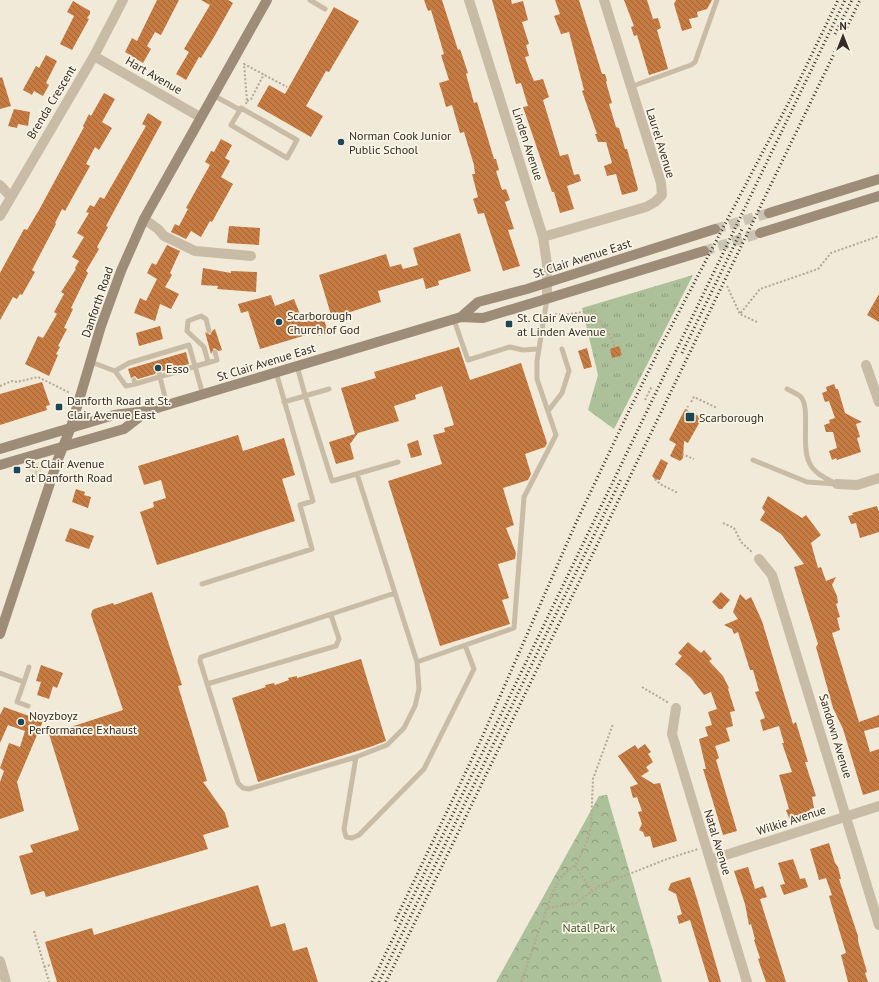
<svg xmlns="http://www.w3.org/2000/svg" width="879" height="982" viewBox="0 0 879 982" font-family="'PT Sans',sans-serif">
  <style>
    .grass { fill: url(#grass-tufts) }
    .park { fill: url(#park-crowns) }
    .plaza { fill: url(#plaza-grid) }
    .building { fill: url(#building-back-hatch) }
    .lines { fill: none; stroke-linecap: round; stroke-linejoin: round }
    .secondary-tunnel { stroke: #cbc4b5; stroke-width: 10; stroke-dasharray: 10 5; stroke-linecap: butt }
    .path { stroke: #b5a790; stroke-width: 2; stroke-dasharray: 2 2; stroke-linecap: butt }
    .service { stroke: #c9bca6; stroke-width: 5 }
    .minor { stroke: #c9bca6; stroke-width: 10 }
    .tertiary { stroke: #c9bca6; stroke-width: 10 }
    .secondary { stroke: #9d8c77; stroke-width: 10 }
    .rail { stroke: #352e27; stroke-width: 3; stroke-dasharray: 1 3; stroke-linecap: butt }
    .poi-dot { fill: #1c4856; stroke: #f9f4e6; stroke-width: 1.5 }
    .labels { text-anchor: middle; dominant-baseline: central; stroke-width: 3.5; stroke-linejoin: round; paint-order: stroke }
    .street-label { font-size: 12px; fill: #352e27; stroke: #f9f4e6 }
    .poi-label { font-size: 12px; fill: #352e27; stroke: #f9f4e6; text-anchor: start }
    .park-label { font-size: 12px; fill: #3d532a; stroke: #f9f4e6 }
  </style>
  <defs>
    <pattern id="grass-tufts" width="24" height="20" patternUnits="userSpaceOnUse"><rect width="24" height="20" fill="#acc09a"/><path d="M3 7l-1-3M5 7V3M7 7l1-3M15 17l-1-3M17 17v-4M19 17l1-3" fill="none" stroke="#8d9c7e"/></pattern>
    <pattern id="park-crowns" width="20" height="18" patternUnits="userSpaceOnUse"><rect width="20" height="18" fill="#acc09a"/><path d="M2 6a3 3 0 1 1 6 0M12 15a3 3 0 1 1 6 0" fill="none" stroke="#8d9c7e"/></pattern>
    <pattern id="plaza-grid" width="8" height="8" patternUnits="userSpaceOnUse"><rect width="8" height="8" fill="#e9dfc0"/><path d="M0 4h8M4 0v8" fill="none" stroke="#c8c0a5"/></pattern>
    <pattern id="building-back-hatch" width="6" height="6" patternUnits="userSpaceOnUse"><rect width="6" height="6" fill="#c67b43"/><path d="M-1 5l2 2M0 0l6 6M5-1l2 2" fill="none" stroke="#a26538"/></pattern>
  </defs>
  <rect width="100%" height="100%" fill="#f1ead9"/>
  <path class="grass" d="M693 275 614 429 588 410 598 375 582 308Z"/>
  <path class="park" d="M607 795 662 982H496L599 796Z"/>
  <path class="plaza" d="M35 462H39L43 466 39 480 32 477 31 472 26 469 25 465Z"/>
  <path class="building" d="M157 0H179L161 35 155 32 147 46 151 49 143 63 125 52 132 38 137 41Z
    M201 0H228L233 3 214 37 201 58 199 57 186 80 176 74 189 52 184 49 210 5Z
    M424 0H442L458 50 460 49 468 73 466 74 474 103 477 102 494 159H496L499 170 496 171 502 190 506 189 510 200 505 202 514 229 508 230 520 266 503 271 484 213 478 214 473 199 478 197 472 174H475L474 165 464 132 460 133 452 105 446 107 443 96 439 83 449 80 441 55 444 54 431 10 428 11Z
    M492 0H511L512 4 523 1 528 20 522 22 529 44 526 45 529 56 525 57 530 72 534 81 543 79 549 97 543 100 560 156 568 154 574 175 579 174 581 181 567 186 574 209 560 213 554 192H552L523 107 528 106 521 83 516 84Z
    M555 0H579L602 74H605L607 81 606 82 612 103 609 104 616 127 619 128 625 149H627L638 189 637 191 622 195 616 174 607 176 604 166 612 163 606 142H598L595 134H597L582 91 584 90 569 32 561 34 554 16 560 14Z
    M624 0H647L653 19 658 18 661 28 657 30 668 69 649 75 637 35 634 36 631 27 634 26Z
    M676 0H712L707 9 697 12 698 17 689 19 692 28 682 31 674 4Z
    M73 1 90 11V14L87 18 89 19 72 50 60 44 74 16 67 12Z
    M334 7 359 21 329 72 326 71 306 106 323 116 311 137 257 106 269 85 285 94Z
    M46 55 57 61 46 83 49 85 43 96 34 91 32 95 23 90 25 86 36 66 39 68Z
    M2 77 11 106 0 109V78Z
    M104 93 115 99 102 122 112 128 99 150 95 147 86 164 90 166 65 211 62 209 55 223 56 224 32 270 35 272 22 295 20 294 17 299 13 297 0 320V273L24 229 27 230 39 210 84 127 83 126 89 114 91 116Z
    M14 109 30 112 28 126 18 124 17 128 8 126Z
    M148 113 162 122 106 226 108 227 97 247 99 249 86 271 88 273 71 308 73 309 64 328 67 329 58 346 60 347 56 354 58 355 49 376 25 364 38 336 43 338 57 314 54 312 64 294 61 292 76 269 75 268 79 261 72 257 84 237 77 233 89 213 86 212 90 205 94 207 100 197 104 199 146 126 142 124Z
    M221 139 232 145 225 158 230 161 221 177 233 184 212 222 210 221 201 237 191 231 186 239 171 232 175 224 179 226 188 209 186 208 210 165 205 162 211 151 214 152Z
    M229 226 260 228 259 245 227 243Z
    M460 233 471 271 438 281 439 285 426 289 423 278 378 291 381 302 332 318 319 275 386 254 390 267 401 264 403 269 418 265 413 248Z
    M167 245 180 251 170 273 172 275 165 287 179 294 171 309 160 304 155 321 134 313 140 298 146 301 157 279 147 273 152 263 156 265Z
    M203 268 231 273V271L257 272 256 292 217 289 218 286 201 285Z
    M879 294V322L867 315Z
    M271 295 275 306 294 299 303 322 323 316 328 333 318 336 316 332 260 349 248 311 241 313 238 304Z
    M160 326 163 339 139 346 136 333Z
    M215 329 222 350 219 351 214 348 211 354 205 332 210 335 213 330Z
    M619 346 622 355 612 358 610 349Z
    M459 347 470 380 521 363 547 443 545 447 525 454 531 474 528 480 503 488 514 525 506 528 516 553 515 559 498 564 509 598 502 600 510 624 440 646 388 481 442 464 433 435 445 432 444 428 454 425 442 386 415 395 416 399 394 406 399 421 358 433 350 444 354 459 336 464 329 442 355 434 341 388 376 378 374 372Z
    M587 348 592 367 584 369 578 351Z
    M186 352 189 364 163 371 158 369 155 374 138 379 135 376 131 378 128 369Z
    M42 382 50 405 46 406 47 410 0 425V394Z
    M834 384 836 389H838L845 413 862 422 856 424 860 437 857 438 861 452 837 460 836 458 832 460 829 451 837 448 833 432H826L824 425 830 423 829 420 835 418 829 401 825 402 822 393 827 391 826 387Z
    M685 409 702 418 688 443 684 441 683 458 680 461 670 456 676 444 669 440Z
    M238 435 243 451 284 438 295 475 282 479 295 521 157 565 140 512 154 507 153 502 166 498 161 480 144 485 138 466Z
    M418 440 422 455 411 458 407 444Z
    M661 459 668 463 660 480 655 479 652 476Z
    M76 489 85 492 84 495 91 497 88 508 72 502Z
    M768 496 802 518 806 515 821 535 811 543 818 568 821 567 826 581 836 577 832 585 837 596 838 603 836 604 840 617 837 618 840 630 832 633 859 722 879 715V727L864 731 870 752 879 749V790L863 795 843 729 833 708 816 647 818 644 794 567 804 564 781 534 760 520 765 512 762 508Z
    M877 506 879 512V532L860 538 856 523 851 524 848 516 853 515 852 513Z
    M70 528 94 536 89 549 65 541Z
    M152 592 182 685 178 686 207 781 203 782 225 813 229 827 203 835 208 849 46 897 44 891 31 895 19 856 33 852 30 845 79 830 49 734 123 710 91 615 92 611 94 609 113 603 114 605Z
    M721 592 730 600 722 609H719L712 602Z
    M740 594 746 600 751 597 762 621 793 724 796 722 808 762H805L816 796 812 797 814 808 810 809 811 813 789 818 786 810 789 809 779 775 792 772 782 743H784L779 726 763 731 760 720 765 718 755 692 759 691 753 670H750L738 632 734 634 732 629 724 625 738 619 733 612Z
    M688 642 701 653 704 650 712 659 709 661 723 676 729 688 728 689 735 711 730 712 733 726 726 728 730 741 715 746 719 758 716 760 737 831 723 835 703 769H706L699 739 708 736 705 727 712 725 708 712 717 709 711 692 704 695 691 678 675 664 682 656 678 653Z
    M361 659 386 741 370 747 258 782 232 698 266 687 265 685 274 683 275 685 289 680 288 678 297 676V678Z
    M41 665 63 673 57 688 53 686 49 699 37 695 41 682 36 681Z
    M4 707 43 721 17 782 24 811 0 819V782L4 771 0 768 9 743 20 747 25 731 8 725 0 743V715Z
    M645 744 651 752 648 754 653 762 646 767 649 771 641 776 654 784 660 783 677 841 653 848 650 836 645 837 643 832 639 830 642 824 638 812 642 811 637 797 633 798 630 787 638 784 618 756 635 745 638 749Z
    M829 843 835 863 838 867 841 879H839L858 936V941L867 972 865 973 868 982H848L841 955 846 953 829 896 832 895 826 878 819 880 816 869 810 849Z
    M793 859 800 879 805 878 808 887 784 895 780 885 785 884 778 863Z
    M748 867 755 889 763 886 767 897 760 899 786 982H766L758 959 760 958 754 940 755 939 751 924 749 925 745 904 734 871Z
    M690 877 697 899 721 982H709L690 920 679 924 677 916 682 914 676 894 668 890 671 883Z
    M258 885 271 927 285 923 293 951 307 947 318 982H57L45 942 92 928 94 935Z"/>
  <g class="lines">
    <path class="secondary-tunnel" d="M715 229 769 213
      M704 251 760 233"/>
    <path class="path" d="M247 101 251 99 264 74
      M246 104 247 101 244 64 287 87
      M727 286 740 314
      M555 314 564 315 595 310C598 325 612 331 614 347
      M757 322 740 314 760 289 818 269 831 253 879 236
      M0 386 12 381 17 382 38 377 70 393
      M645 400 652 386
      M691 402 694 397 717 408
      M686 411 688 406
      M682 454 694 459
      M655 479 660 484 678 493
      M723 523 734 528 741 542 753 553
      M642 687 669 703
      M575 866 592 891
      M548 908 576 903 599 886 667 859 698 849
      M34 931 49 982
      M44 967 50 965
      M521 982 553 891 562 876 577 863 589 836 591 826 593 779 613 724"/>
    <path class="service" d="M310 0 325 9
      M630 87 691 65 695 62 717 0
      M213 95 240 110 241 108 297 140 287 158 231 125 240 110
      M454 320 468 360 510 347 523 350 539 349
      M91 362 115 371 129 363 189 345 203 395
      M208 362 204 347 187 331 188 321 201 316 206 319 209 331
      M297 366 305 395 332 481 398 462
      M115 371 126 386 135 384
      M159 373 167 405
      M134 380 135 384 217 360 215 352
      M787 389C791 391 798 394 801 397 811 409 800 446 810 464 815 474 827 479 837 484
      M284 402 329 389
      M548 411 562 393 569 371 562 349
      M753 460 807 482 836 484
      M357 474 417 662 514 628 524 497 556 435 537 379V361L547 299
      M202 584 312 549 300 505 313 501 276 372
      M417 662 419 689 415 706 404 728 387 745 356 757 344 829 346 837 352 838 359 835 424 769 474 669 465 645
      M0 673 24 682 17 702 28 706
      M24 682 29 667
      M207 684 336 646 339 639 331 615
      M356 757 249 789 243 788 238 783 200 661 201 657 395 593"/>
    <path class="minor" d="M469 0 543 237 547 264V299
      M94 56 200 117
      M0 185 10 196
      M0 216 94 56 123 0
      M144 219 158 229 164 236 195 251 251 256
      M543 237 646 207 655 202 662 195 661 183 604 0
      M866 365 879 402
      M837 484 857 485 879 478
      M759 559 772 575 879 925
      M676 708 672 734 747 982
      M710 860 879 806"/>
    <path class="tertiary" d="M0 961 6 982"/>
    <path class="secondary" d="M769 213 879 179
      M760 233 879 196
      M461 317 478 302 527 289 715 229
      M0 449 114 415 147 411 167 405 461 317 483 318 704 251
      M0 465 124 429 146 412
      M0 634 58 459 71 427 101 326 121 271 144 219 267 0"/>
    <path class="rail" d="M835 34 852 0
      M682 353 743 227
      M395 921 480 742 575 525 627 415 660 348 789 102 838 0
      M372 982 845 0
      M379 982 621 479
      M386 982 860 0"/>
  </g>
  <g class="poi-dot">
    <circle cx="341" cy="142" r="4"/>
    <circle cx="279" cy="322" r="4"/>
    <rect x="505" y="320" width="8" height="8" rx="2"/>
    <circle cx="158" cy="368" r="4"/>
    <rect x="55" y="403" width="8" height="8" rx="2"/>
    <rect x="685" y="412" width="10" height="10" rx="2"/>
    <rect x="13" y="466" width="8" height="8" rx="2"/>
    <circle cx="21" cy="722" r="4"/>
  </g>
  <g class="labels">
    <g class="street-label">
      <text transform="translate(154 75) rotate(30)">Hart Avenue</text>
      <text transform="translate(51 102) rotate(-59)">Brenda Crescent</text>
      <text transform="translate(661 143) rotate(73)">Laurel Avenue</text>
      <text transform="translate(528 144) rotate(72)">Linden Avenue</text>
      <text transform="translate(582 258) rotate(-18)">St Clair Avenue East</text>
      <text transform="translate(97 302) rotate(-71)">Danforth Road</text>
      <text transform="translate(266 362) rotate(-17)">St Clair Avenue East</text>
      <text transform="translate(836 736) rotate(73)">Sandown Avenue</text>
      <text transform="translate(791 820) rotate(-18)">Wilkie Avenue</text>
      <text transform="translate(718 842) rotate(73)">Natal Avenue</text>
    </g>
    <g class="poi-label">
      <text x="349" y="135">Norman Cook Junior<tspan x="349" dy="14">Public School</tspan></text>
      <text x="287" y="315">Scarborough<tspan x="287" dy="14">Church of God</tspan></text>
      <text x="517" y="317">St. Clair Avenue<tspan x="517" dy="14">at Linden Avenue</tspan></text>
      <text x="166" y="368">Esso</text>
      <text x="67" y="400">Danforth Road at St.<tspan x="67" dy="14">Clair Avenue East</tspan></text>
      <text x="699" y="417">Scarborough</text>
      <text x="25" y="463">St. Clair Avenue<tspan x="25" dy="14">at Danforth Road</tspan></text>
      <text x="29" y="715">Noyzboyz<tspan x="29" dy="14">Performance Exhaust</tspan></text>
    </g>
    <g class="park-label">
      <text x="589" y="927">Natal Park</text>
    </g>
  </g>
  <g transform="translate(843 36)" stroke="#f9f4e6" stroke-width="3" paint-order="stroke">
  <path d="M0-3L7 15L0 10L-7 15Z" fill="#352e27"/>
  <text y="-6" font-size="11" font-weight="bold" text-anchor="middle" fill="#352e27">N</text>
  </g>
</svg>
